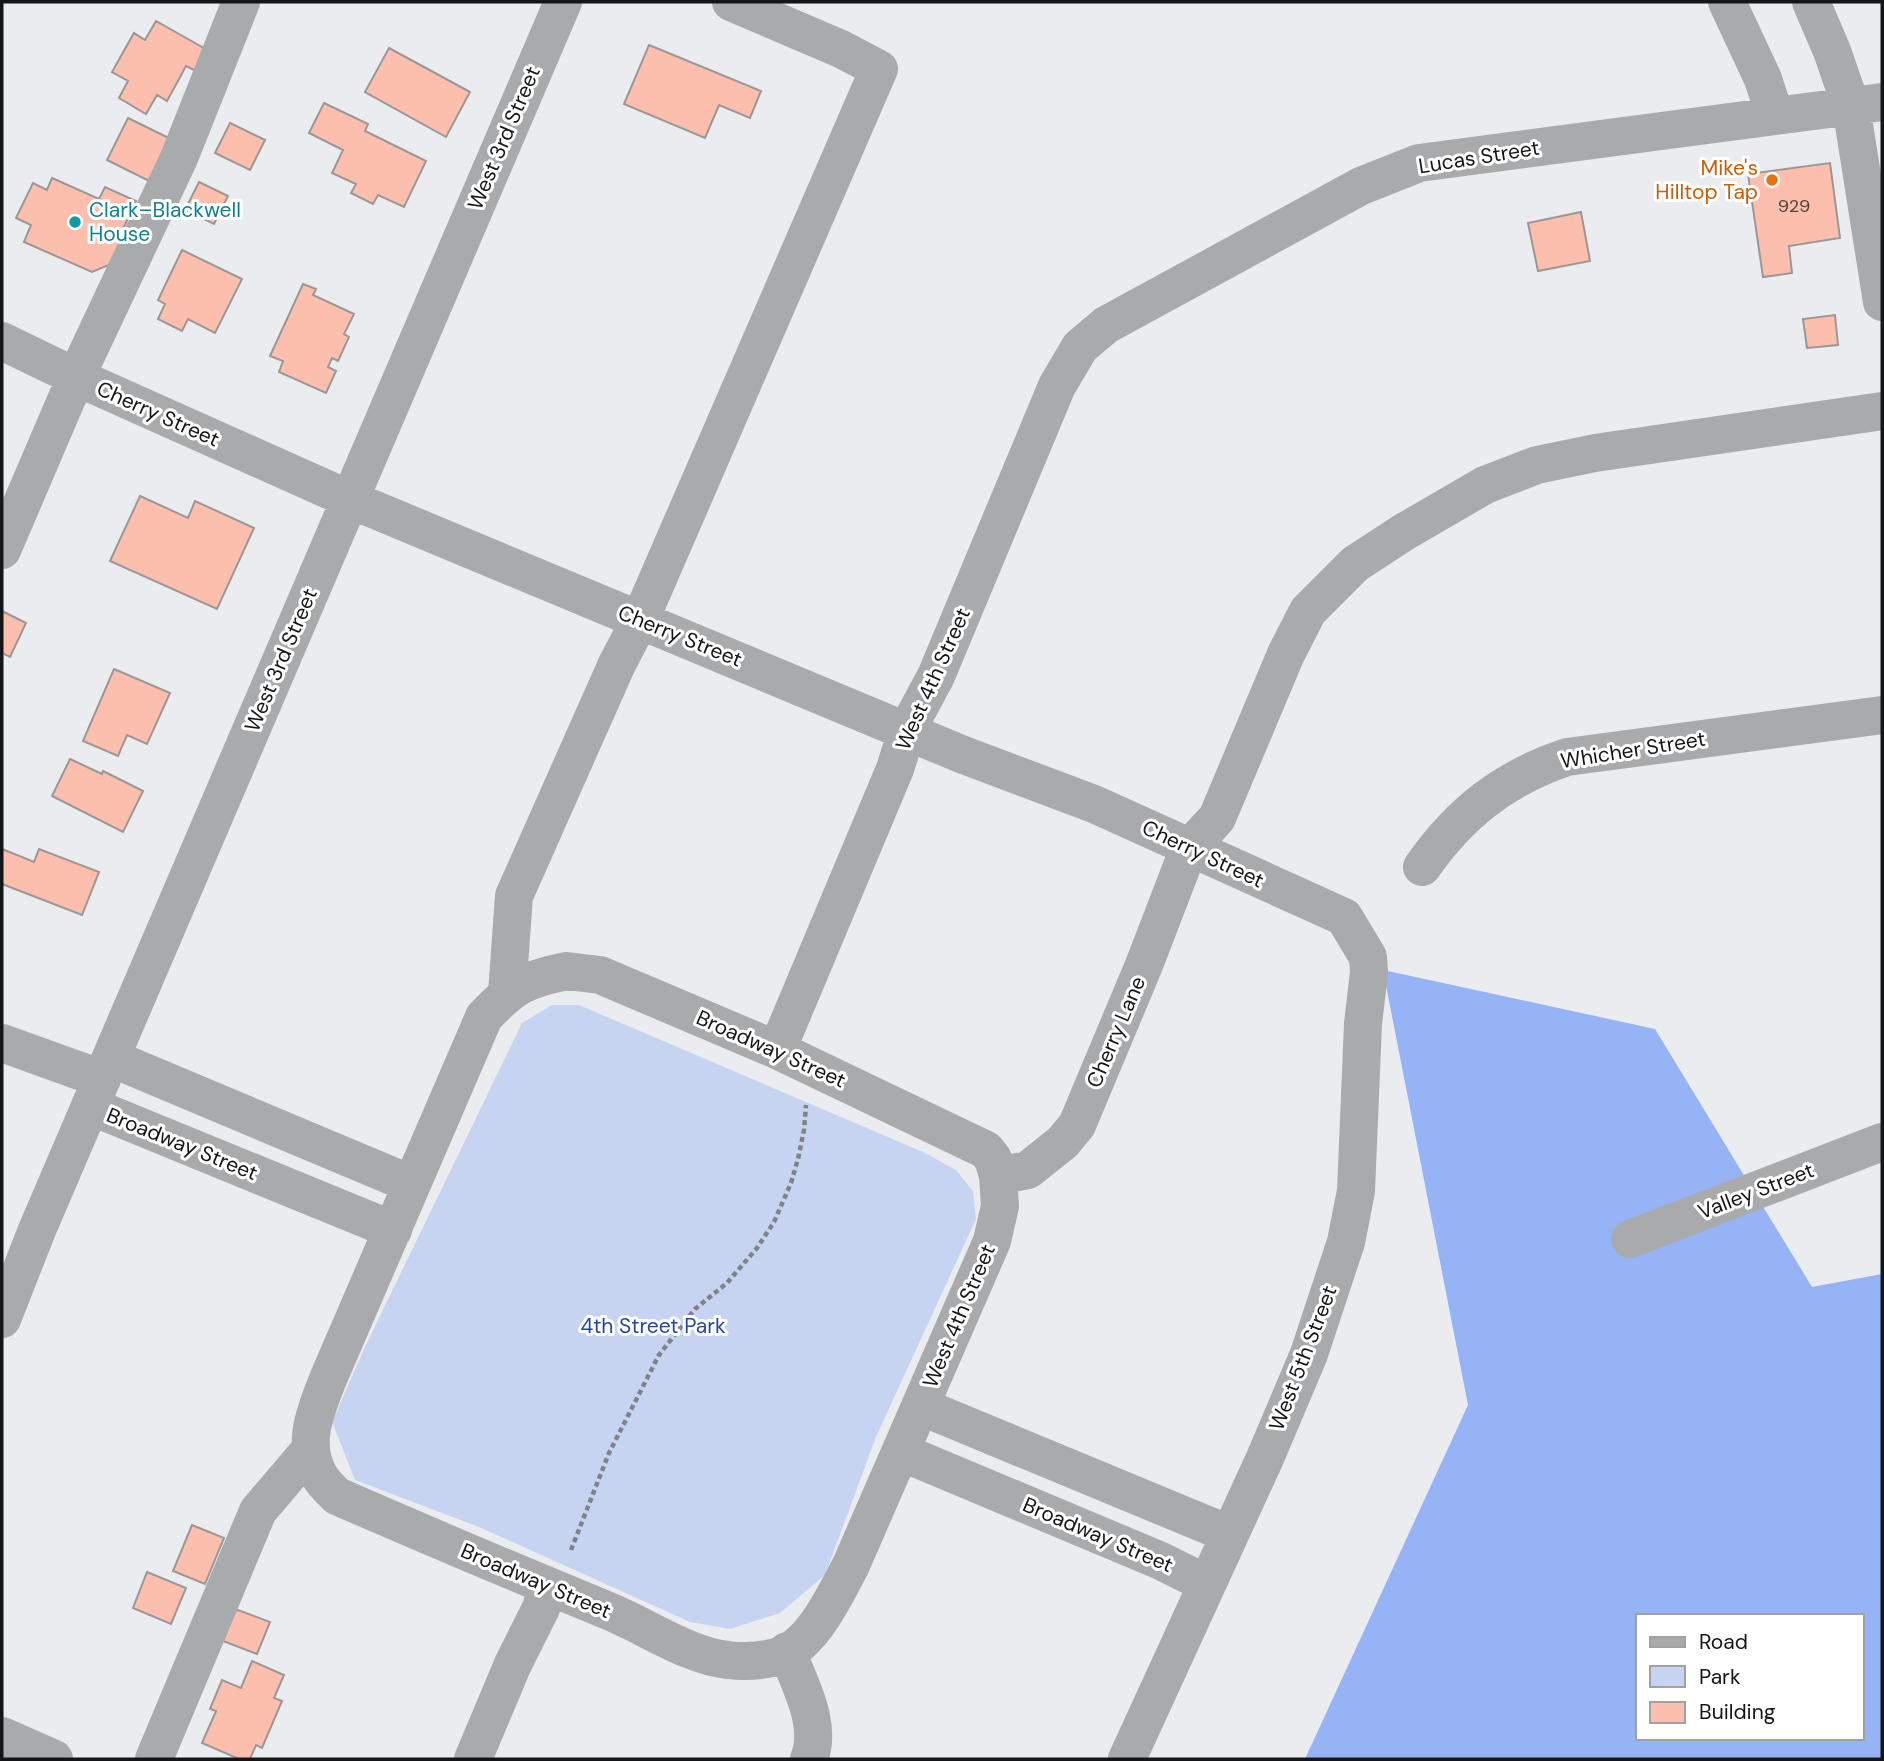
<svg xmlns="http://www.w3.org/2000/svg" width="1884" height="1761" viewBox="0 0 1884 1761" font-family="'DM Sans',sans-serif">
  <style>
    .green { fill: #c7d4f1 }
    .forest { fill: #95b3f5; fill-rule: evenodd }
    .building { fill: #fcbfae; stroke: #9c9796; stroke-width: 2 }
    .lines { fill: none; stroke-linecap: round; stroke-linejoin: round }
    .path { stroke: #818285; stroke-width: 4.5; stroke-dasharray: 5 3.5; stroke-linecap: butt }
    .minor { stroke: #a9aaac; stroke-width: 38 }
    .food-dot { fill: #e8710a; stroke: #fff; stroke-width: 2.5 }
    .culture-dot { fill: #0f9aa8; stroke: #fff; stroke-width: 2.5 }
    .labels { text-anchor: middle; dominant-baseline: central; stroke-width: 6; stroke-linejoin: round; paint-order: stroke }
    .number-label { font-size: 18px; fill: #4e403c }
    .street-label { font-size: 21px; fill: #141516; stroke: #fff }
    .food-label { font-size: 21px; fill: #c56008; stroke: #fff; text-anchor: end }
    .culture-label { font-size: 21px; fill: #0d838f; stroke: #fff; text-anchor: start }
    .park-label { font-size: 21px; fill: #2446a2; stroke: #fff }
  </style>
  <rect width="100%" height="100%" fill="#eaecf0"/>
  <path class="green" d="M552 1005H579L923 1152 956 1170 973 1191 976 1219 876 1437 825 1575 780 1613 730 1629 690 1622 479 1527 355 1480 332 1422 364 1349 522 1023Z"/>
  <path class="forest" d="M1383 970 1655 1029 1812 1287 1882 1274V1759H1305L1468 1405ZM1637 1616H1861V1738H1637Z"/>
  <path class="building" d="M156 21 209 51 198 72 186 66 167 101 157 95 146 114 119 98 128 81 112 72 134 33 145 40Z
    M649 45 761 91 750 118 719 105 705 138 624 104Z
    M389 48 470 92 446 137 365 92Z
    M324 103 368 124 365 131 426 161 404 207 378 195 373 204 351 193 356 184 332 173 343 150 309 133Z
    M128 118 175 141 153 183 107 160Z
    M230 123 265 140 250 170 215 153Z
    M1830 163 1840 238 1789 246 1792 273 1763 277 1748 174Z
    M52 178 99 199 105 187 136 201 118 240 124 251 116 262 92 272 24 242 31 225 16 218 33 183 47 190Z
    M199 182 228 196 214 224 185 210Z
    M1581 212 1590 261 1538 271 1528 223Z
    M182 250 242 279 215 333 188 319 182 331 158 319 165 304 158 300Z
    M303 284 316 289 313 295 354 314 344 334 349 337 338 361 332 358 328 367 336 371 326 393 279 372 283 361 270 356Z
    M1835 315 1838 345 1807 348 1803 319Z
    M140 496 188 518 195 501 254 528 217 609 110 561Z
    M2 611 26 623 10 657 2 653Z
    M114 669 170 693 147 744 127 735 118 756 83 741Z
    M70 759 102 774 103 771 143 791 123 832 52 796Z
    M2 849 34 862 39 849 99 872 82 915 2 884Z
    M192 1525 224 1538 205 1584 173 1571Z
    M147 1572 186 1588 171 1624 133 1608Z
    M235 1609 270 1622 257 1654 223 1641Z
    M252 1661 284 1675 274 1698 282 1701 262 1748 256 1745 250 1759H239L202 1743 216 1711 210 1709 222 1680 241 1688Z"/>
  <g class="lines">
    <path class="path" d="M571 1550 609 1453 659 1355 695 1309 727 1283 757 1248 774 1222 791 1183 798 1159 804 1130 806 1105"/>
    <path class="minor" d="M1727 2 1763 79 1775 116
      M1811 2 1832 51 1851 106 1882 302
      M2 341 76 377 349 499 961 754 1094 804 1344 917 1368 957 1369 972 1363 1024 1356 1191 1346 1242 1309 1354 1265 1458 1127 1759
      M2 550 76 377 179 158 241 2
      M1422 867C1460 813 1504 778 1567 757L1882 715
      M567 971 600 975 777 1050 986 1150 993 1159 998 1176 1000 1206 992 1241 851 1565C835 1595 812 1647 776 1657 761 1661 744 1662 728 1660 689 1656 647 1627 611 1612 519 1574 428 1536 337 1496 331 1490 323 1483 319 1475 301 1443 316 1410 328 1379L484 1017C513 986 526 979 567 971Z
      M507 993 514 896 617 664 640 620 879 69 841 49 731 2
      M2 1043 102 1079
      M777 1050 895 769 907 730 936 676 1057 386 1080 347 1106 325 1361 186 1419 163 1882 102
      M111 1058 411 1184
      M90 1106 393 1230
      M998 1176 1028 1170 1063 1142 1077 1125 1144 965 1189 848 1217 818 1286 654 1308 611 1355 564 1404 532 1485 485 1537 465 1595 453 1882 411
      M1630 1239 1882 1142
      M2 1319 37 1230 563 2
      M920 1406 1229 1534
      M901 1452 1161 1561 1207 1584
      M787 1651C799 1684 823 1724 809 1759
      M2 1736 54 1759
      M154 1759 258 1511 310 1450
      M473 1759 513 1664 541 1608 547 1587"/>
  </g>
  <circle class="food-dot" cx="1772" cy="180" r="7"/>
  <circle class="culture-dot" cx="75" cy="222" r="7"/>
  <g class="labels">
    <g class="number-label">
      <text x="1794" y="206">929</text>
    </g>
    <g class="street-label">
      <text transform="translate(504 138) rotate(-67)">West 3rd Street</text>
      <text transform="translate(1479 157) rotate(-9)">Lucas Street</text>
      <text transform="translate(158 414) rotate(24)">Cherry Street</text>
      <text transform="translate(680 636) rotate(22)">Cherry Street</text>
      <text transform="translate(281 660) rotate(-67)">West 3rd Street</text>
      <text transform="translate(933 679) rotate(-66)">West 4th Street</text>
      <text transform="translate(1633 750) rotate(-9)">Whicher Street</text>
      <text transform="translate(1203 854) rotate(25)">Cherry Street</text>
      <text transform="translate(1116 1032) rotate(-67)">Cherry Lane</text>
      <text transform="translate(771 1049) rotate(24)">Broadway Street</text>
      <text transform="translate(182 1144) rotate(22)">Broadway Street</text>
      <text transform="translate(1756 1191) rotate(-21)">Valley Street</text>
      <text transform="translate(959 1316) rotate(-67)">West 4th Street</text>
      <text transform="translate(1303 1358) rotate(-69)">West 5th Street</text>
      <text transform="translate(1098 1535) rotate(23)">Broadway Street</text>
      <text transform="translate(536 1581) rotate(23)">Broadway Street</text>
    </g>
    <g class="food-label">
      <text x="1758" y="168">Mike's<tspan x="1758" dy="24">Hilltop Tap</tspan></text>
    </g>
    <g class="culture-label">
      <text x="89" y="210">Clark–Blackwell<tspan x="89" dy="24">House</tspan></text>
    </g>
    <g class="park-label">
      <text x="653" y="1326">4th Street Park</text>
    </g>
  </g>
  <rect width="1884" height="1761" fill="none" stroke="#141516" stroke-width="7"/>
  <rect x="1636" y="1614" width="228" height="126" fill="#ffffff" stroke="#a1a1a2" stroke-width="2"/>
  <rect x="1650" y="1637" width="35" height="10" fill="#a9aaac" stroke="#a1a1a2" stroke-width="2"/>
  <text x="1699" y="1649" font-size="21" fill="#141516">Road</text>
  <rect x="1650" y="1666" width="35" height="21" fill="#c7d4f1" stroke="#a1a1a2" stroke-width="2"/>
  <text x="1699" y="1684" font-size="21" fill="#141516">Park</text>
  <rect x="1650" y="1702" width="35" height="21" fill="#fcbfae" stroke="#a1a1a2" stroke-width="2"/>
  <text x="1699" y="1719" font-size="21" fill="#141516">Building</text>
</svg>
